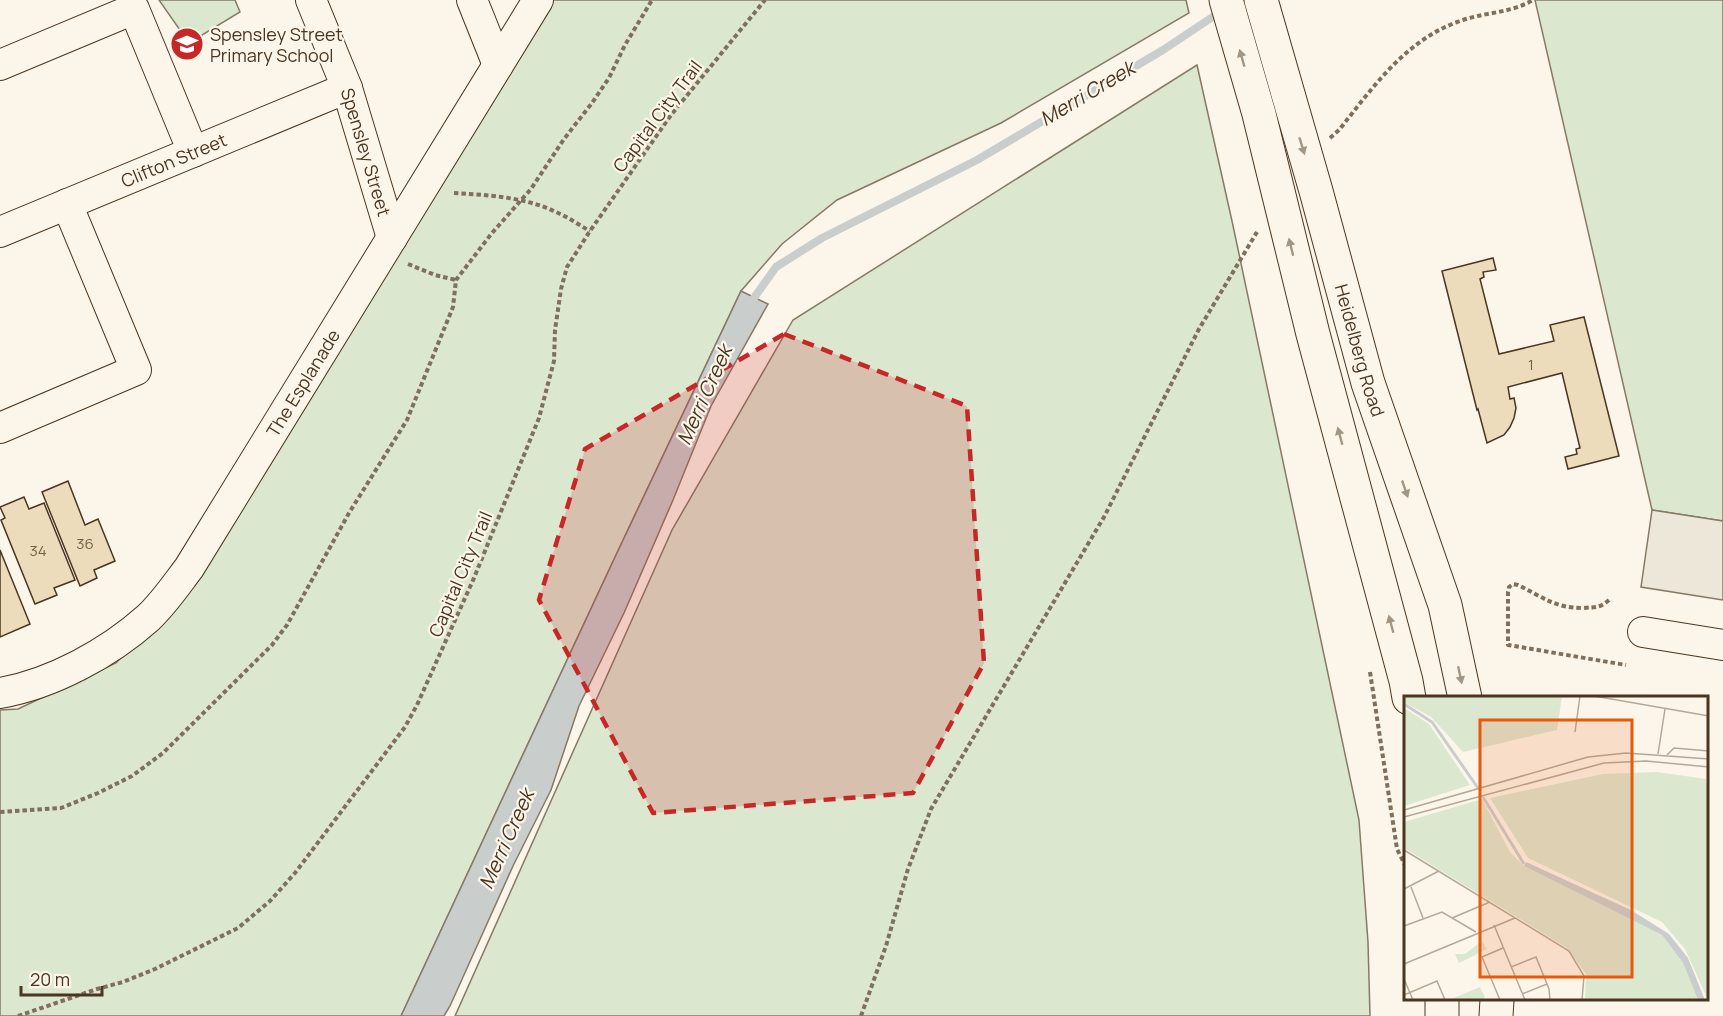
<svg xmlns="http://www.w3.org/2000/svg" width="1723" height="1016" viewBox="0 0 1723 1016" font-family="Manrope,sans-serif">
  <style>
    .green { fill: #dce7d0; stroke: #887966; stroke-width: 1.5 }
    .parking { fill: #ede7d9; stroke: #887966; stroke-width: 1.5 }
    .water { fill: #c9cecd; stroke: #887966; stroke-width: 1.5 }
    .lines { fill: none; stroke-linecap: round; stroke-linejoin: round }
    .stream { stroke: #c9cecd; stroke-width: 8 }
    .building { fill: #ecdcbc; stroke: #4a3520; stroke-width: 1.5 }
    .minor-casing { stroke: #4a3520; stroke-width: 32 }
    .major-casing { stroke: #4a3520; stroke-width: 35 }
    .path { stroke: #7f6f5c; stroke-width: 4; stroke-dasharray: 4.5 3; stroke-linecap: butt }
    .minor { stroke: #fbf6e9; stroke-width: 30 }
    .major { stroke: #fbf6e9; stroke-width: 33 }
    .oneway { fill: #a29684 }
    .marked { fill: #c62828; fill-opacity: 0.2; stroke: #c62828; stroke-width: 4.5; stroke-dasharray: 12 8; stroke-linejoin: round }
    .labels { text-anchor: middle; dominant-baseline: central; stroke-width: 4.5; stroke-linejoin: round; paint-order: stroke }
    .number-label { font-size: 15px; fill: #725f47 }
    .poi-label { font-size: 18px; fill: #4a3520; stroke: #fbf6e9; text-anchor: start }
    .street-label { font-size: 18px; fill: #4a3520; stroke: #fbf6e9 }
    .water-label { font-size: 20px; font-style: italic; fill: #4a3520; stroke: #fbf6e9 }
    .inset-river { fill: none; stroke: #c9cecd; stroke-width: 3 }
    .inset-road { fill: none; stroke: #b4a999; stroke-width: 1.5 }
    .view { fill: #e8590c; fill-opacity: 0.15; stroke: #e8590c; stroke-width: 3 }
    .inset-edge { fill: none; stroke: #4a3520; stroke-width: 3 }
  </style>
  <rect width="100%" height="100%" fill="#fbf6e9"/>
  <path class="green" d="M159 0H235L240 12 189 43Z
    M550 0H1186L1189 13 1001 123 837 200 782 244 741 291 616 555 401 1016H0V710L18 709 116 663 194 582Z
    M1535 0H1723V521L1652 510Z
    M1197 65 1232 221 1359 820 1368 942 1370 1016H455L672 530 793 320Z"/>
  <path class="parking" d="M1652 510 1723 521V600L1641 587Z"/>
  <path class="water" d="M741 291 768 304 711 406 673 500 624 613 579 706 551 790 513 866 450 1006 444 1016H401L616 555Z"/>
  <g class="lines">
    <path class="stream" d="M749 305 776 267 822 238 977 160 1163 50 1223 10"/>
  </g>
  <path class="building" d="M1493 258 1496 270 1483 272 1484 277 1480 279 1499 354 1554 341 1550 325 1584 317 1619 456 1568 469 1565 457 1577 454 1576 449 1580 448 1562 373 1508 387 1510 399 1514 398 1516 408 1514 418 1510 427 1504 435 1487 443 1478 409 1477 410 1442 271Z
    M68 481 85 525 98 519 115 561 94 570 97 578 80 586 42 492Z
    M24 497 29 509 44 503 75 580 54 588 57 595 35 604 1 520 5 518 0 507Z
    M0 550 30 624 0 637Z"/>
  <g class="lines">
    <g class="minor-casing">
      <g id="minor">
        <path id="s1" d="M311 0 347 88 392 238"/>
        <path d="M472 0 498 65"/>
        <path d="M0 65 134 9 193 152"/>
        <path id="s2" d="M0 232 347 88"/>
        <path d="M0 428 136 370 67 204"/>
        <path d="M1643 632 1723 645"/>
        <path id="s3" d="M0 693C52 684 109 653 148 618 164 603 176 585 189 568L538 0"/>
      </g>
    </g>
    <g class="major-casing">
      <g id="major">
        <path d="M1226 0 1259 114 1313 334 1406 681 1409 698"/>
        <path id="s4" d="M1261 0 1316 191 1368 383 1445 605 1465 698"/>
        <path d="M1442 1000V1016"/>
        <path d="M1496 1016 1497 1000"/>
      </g>
    </g>
    <path class="path" d="M1330 138 1339 130C1374 86 1407 38 1463 20 1487 12 1511 13 1533 0
      M454 193C488 195 525 197 556 212 568 217 579 225 590 231
      M408 264 435 275 456 280
      M1609 600C1600 608 1596 607 1583 608 1554 608 1543 597 1518 585L1513 584 1509 587 1508 592V645L1626 665
      M1370 672 1397 849 1405 865
      M0 812 61 808 98 793 132 776 163 753 272 645 287 625 349 513 407 420 453 307 456 280 492 233 531 189 564 139 592 103 609 78 625 45 652 0
      M18 1016 97 989 123 982 155 969 238 928 270 901 295 873 405 727 417 705 474 578 539 418 554 361 555 330 561 289 567 267 590 231 671 115 765 0
      M861 1016 886 946 908 869 931 809 1104 517 1199 329 1257 232"/>
    <use href="#minor" class="minor"/>
    <use href="#major" class="major"/>
  </g>
  <defs><path id="oneway-solid" d="M-6-.8H1V-3.2L6.5 0L1 3.2V.8H-6Z" transform="scale(1.5)"/></defs>
  <g class="oneway">
    <use href="#oneway-solid" transform="translate(1242 58) rotate(-106)"/>
    <use href="#oneway-solid" transform="translate(1302 146) rotate(73)"/>
    <use href="#oneway-solid" transform="translate(1291 247) rotate(-104)"/>
    <use href="#oneway-solid" transform="translate(1340 436) rotate(-105)"/>
    <use href="#oneway-solid" transform="translate(1405 489) rotate(71)"/>
    <use href="#oneway-solid" transform="translate(1391 624) rotate(-105)"/>
    <use href="#oneway-solid" transform="translate(1460 675) rotate(78)"/>
  </g>
  <path class="marked" d="M784 334 967 406 984 663 913 793 653 813 539 600 585 449Z"/>
  <defs>
    <g id="school-disc" transform="scale(1.725)"><circle r="9.5" fill="#c62828" stroke="#fbf6e9"/><path d="M0-5L7-2L0 1L-7-2ZM-4 1L0 2.5L4 1V4Q0 6-4 4Z" fill="#fff"/></g>
  </defs>
  <g fill-rule="evenodd">
    <use href="#school-disc" x="187" y="44"/>
  </g>
  <g class="labels">
    <g class="number-label">
      <text x="1531" y="364">1</text>
      <text x="85" y="543">36</text>
      <text x="38" y="550">34</text>
    </g>
    <g class="poi-label">
      <text x="210" y="34">Spensley Street<tspan x="210" dy="21">Primary School</tspan></text>
    </g>
    <g class="street-label">
      <text transform="translate(657 116) rotate(-53)">Capital City Trail</text>
      <text stroke="none"><textPath href="#s1" startOffset="162">Spensley Street</textPath></text>
      <text stroke="none"><textPath href="#s2" startOffset="188">Clifton Street</textPath></text>
      <text stroke="none"><textPath href="#s4" startOffset="364">Heidelberg Road</textPath></text>
      <text stroke="none"><textPath href="#s3" startOffset="450">The Esplanade</textPath></text>
      <text transform="translate(460 574) rotate(-67)">Capital City Trail</text>
    </g>
    <g class="water-label">
      <text transform="translate(1087 93) rotate(-31)">Merri Creek</text>
      <text transform="translate(704 395) rotate(-66)">Merri Creek</text>
      <text transform="translate(506 839) rotate(-66)">Merri Creek</text>
    </g>
  </g>
  <g transform="translate(1404 696)">
    <rect width="304" height="304" fill="#fbf6e9"/>
    <path d="M0 0H158L153 34 59 56 27 21 0 6ZM0 12 25 28 66 89 0 110ZM253 76 302 83 304 94V304L281 253 258 226 124 162 86 102 199 78ZM78 103 106 156 120 170 258 239 279 267 294 304H181L182 278 163 252 0 152V126ZM78 245 83 253 55 267 51 258H61ZM76 291 81 301 78 304H45Z" fill="#dce7d0"/>
    <path d="M122 166 227 214 265 238 284 262 301 304H294L279 267 258 239 120 170Z" fill="#c9cecd"/>
    <path class="inset-river" d="M0 8 28 26 74 92M79 101 120 168"/>
    <path class="inset-road" d="M190 0 305 20M171 36 176 0M254 58 261 13M263 59 270 52 305 55M0 114 184 61 222 57 305 63M0 121 200 67 242 65 305 71M0 154 165 255 180 280 178 304M7 191 19 222M0 193 35 175M48 222 86 206M90 229 121 304M0 230 38 216 72 236M0 268 111 222M107 271 132 261 145 293 146 304M0 283 9 304M118 298 143 288M0 299 33 285 41 304M96 304 78 261 99 252"/>
    <path class="view" d="M76 24H228V281H76Z"/>
    <rect width="304" height="304" class="inset-edge"/>
  </g>
  <path d="M21 986v9h81v-9" fill="none" stroke="#4a3520" stroke-width="3"/>
  <text x="30" y="986" font-size="18" fill="#4a3520" stroke="#fbf6e9" stroke-width="4.5" paint-order="stroke">20 m</text>
</svg>
